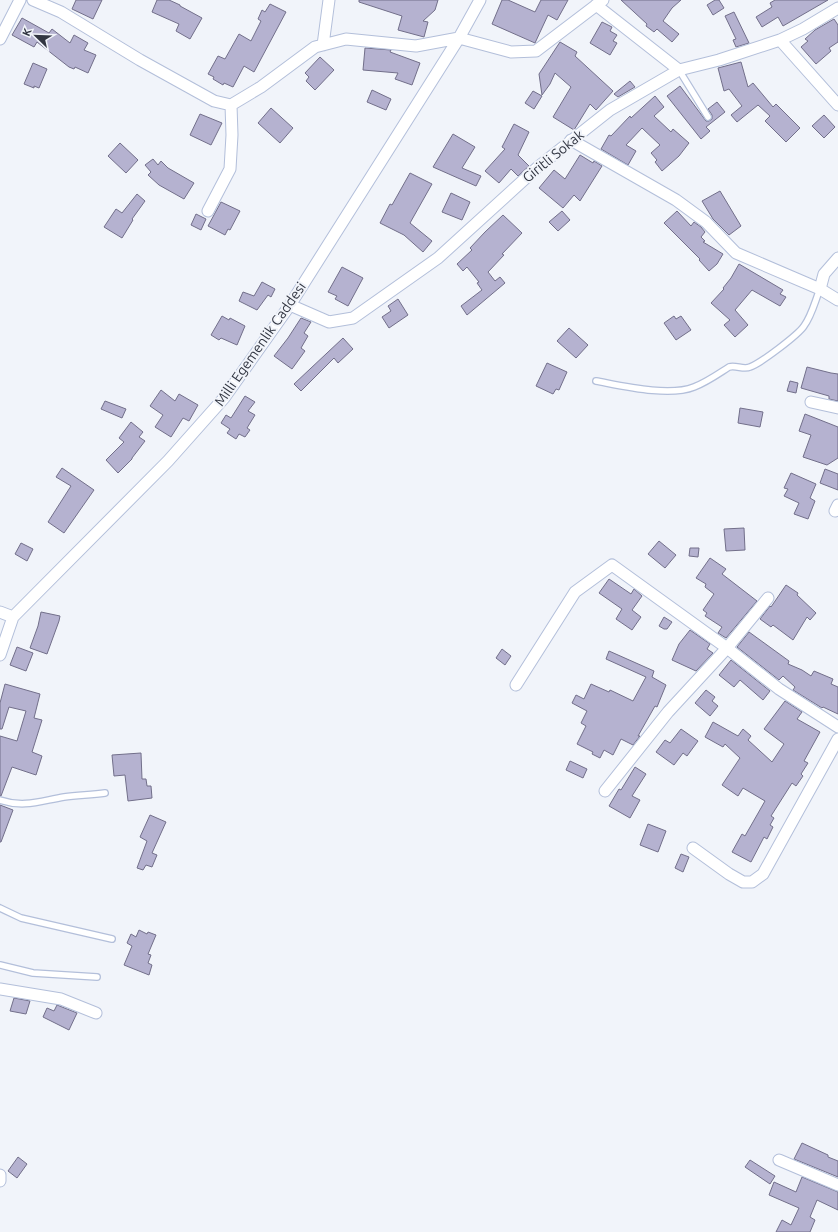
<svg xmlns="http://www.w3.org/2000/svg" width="838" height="1232" viewBox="0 0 838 1232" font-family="Ubuntu,sans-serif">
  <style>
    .building { fill: #b5b2d0; stroke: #726f8a }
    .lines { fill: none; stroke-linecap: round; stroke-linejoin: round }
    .service-casing { stroke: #b3bfda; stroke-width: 8 }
    .minor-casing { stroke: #b3bfda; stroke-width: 13 }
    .service { stroke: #fff; stroke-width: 5.5 }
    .minor { stroke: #fff; stroke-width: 11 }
    .labels { text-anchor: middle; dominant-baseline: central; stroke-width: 4; stroke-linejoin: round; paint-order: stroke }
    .street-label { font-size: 14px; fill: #323642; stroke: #f1f4fa }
  </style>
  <rect width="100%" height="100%" fill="#f1f4fa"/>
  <path class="building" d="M76 0H102L93 19 72 9Z
    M157 0H169L180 5V6L202 18 190 39 176 31 179 24 152 12Z
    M359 0H438L435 10 423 21 428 22 424 37 398 30 402 16 359 2Z
    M502 0H508L535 12 541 0H568L557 20 548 15 535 43 492 24Z
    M621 0H681L672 8 663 21 679 34 672 42 657 29 654 32 646 26 647 24Z
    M715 0H719L724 8 713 15 707 5Z
    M775 0H828L783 26 778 17 762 27 756 17 772 7 770 3Z
    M270 4 286 12 254 72 244 66 233 87 224 83 223 85 213 79 214 77 208 74 218 56 225 59 239 34 251 41 261 21 258 19 262 10 265 12Z
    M734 12 749 43 736 47 733 40 736 39 725 16Z
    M22 18 49 33 52 29 70 43 74 35 88 43 84 50 96 55 88 73 75 67 74 69 69 67 37 42 34 47 12 35Z
    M834 19 838 25V42L829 48 831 51 816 64 801 47 808 41 805 39 815 30Z
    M602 22 612 27 610 31 617 35 613 41 617 43 610 55 590 43Z
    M560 42 577 52 575 56 613 91 596 110 590 104 574 130 553 117 571 87 555 73 550 84 542 95 539 74Z
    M365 48 391 50 390 52 420 63 412 85 395 79 398 73 363 70Z
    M320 57 334 70 315 90 306 81 309 77 305 73Z
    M741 62 748 87 753 83 773 107 776 104 800 128 786 142 765 121 770 116 758 105 737 122 731 115 742 106 729 89 724 91 718 68Z
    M33 63 47 69 39 88 34 86V88L24 84Z
    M630 81 635 87 618 97 614 94Z
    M680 86 706 121H709L712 119V115L708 109 717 102 725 112 706 127 710 131 701 139 667 96Z
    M372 90 391 99 386 110 367 102Z
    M533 91 542 96 534 109 525 103Z
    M655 96 664 107 654 116 671 132 673 129 689 143 679 156 662 171 655 162 657 160 651 153 660 145 642 128 626 145 636 151 628 165 601 149 609 135 611 136 630 116 631 118Z
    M271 108 293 128 280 143 258 123Z
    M200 114 222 123 211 145 190 135Z
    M824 115 835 127 824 138 812 126Z
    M514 124 529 132 518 155 529 166 518 176 511 169 499 183 485 171 505 149 502 147Z
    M453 134 475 147 462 168 481 176 476 186 433 167Z
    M120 143 138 160 126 173 108 156Z
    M580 155 593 163 594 161 602 166 580 201 574 195 563 208 539 188 554 170 565 179Z
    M153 159 158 165 161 161 168 168 194 183 184 199 159 185 148 175 151 172 145 165Z
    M410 173 432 184 410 223 432 241 423 252 404 235 380 223 390 204 392 205Z
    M720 191 741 226 729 235 713 219 702 201Z
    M451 193 470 202 462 220 442 212Z
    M137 194 145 201 132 219 133 220 122 238 104 227 116 209 122 213Z
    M221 202 240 211 230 230 228 229 225 235 208 226Z
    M562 211 570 220 558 231 549 222Z
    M677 211 691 226 694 222 701 227 705 232 701 237 705 241 703 242 723 254 717 264 709 271 699 260 700 259 664 223Z
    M196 214 206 219 201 230 191 225Z
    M503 215 522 233 502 254 504 255 488 272 495 281 500 277 505 283 467 315 461 306 482 290 477 283 479 282 467 267 463 271 457 264 472 250 470 248 485 232Z
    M739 264 783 290 780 294 786 297 780 306 752 290 735 310 748 325 735 337 724 325 730 320 711 303 724 289 723 288 731 278Z
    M342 267 363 278 348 306 335 299 337 296 328 292Z
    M262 282 275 289 271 297 268 295 257 310 239 301 243 292 254 296Z
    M398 299 408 315 389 328 382 317 391 311 388 306Z
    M222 316 229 320 230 318 245 326 237 345 221 338 219 340 211 335Z
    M674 316 676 319 681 316 691 330 676 340 664 323Z
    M301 318 311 322 304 333 308 336 301 348 305 351 292 369 274 356 288 338Z
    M569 328 588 345 576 358 557 341Z
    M343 338 353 349 338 363 334 358 301 391 294 384Z
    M547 363 567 372 559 390 556 389 553 394 536 386Z
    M807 367 831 373 838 374V401L829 399V396L801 388Z
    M790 381 798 383 796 393 787 391Z
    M161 390 175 401 179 394 198 405 189 421 183 418 171 437 155 427 163 415 150 406Z
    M245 396 255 402 248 411 255 415 247 428 250 430 245 437 239 434 236 439 227 433 230 429 221 423 226 415 231 418Z
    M105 401 126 409 122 418 101 409Z
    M740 408 763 412 760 427 738 423Z
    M805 414 838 427V458L827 465 803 457 811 435 799 431Z
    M131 422 143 432 139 437 145 441 132 458V459L118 473 106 460 124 442 119 438Z
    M62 468 94 490 64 533 48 522 71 486 56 477Z
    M825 469 838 474V490L820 483Z
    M791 473 816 484 810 498 815 501 808 519 794 514 799 503 784 496 788 489 784 488Z
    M744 528 745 550 726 551 724 529Z
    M659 541 676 555 665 568 648 554Z
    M21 543 33 549 27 561 15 554Z
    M690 548H699L698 557 689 556Z
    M710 558 726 569 722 574 757 601 726 638 718 633 722 627 705 616 707 613 703 610 714 594 705 587 706 584 696 578Z
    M609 579 631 594 634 589 642 596 632 610 641 617 632 630 616 619 622 609 599 593Z
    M786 585 798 593 797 595 816 613 810 620 807 617 793 640 773 625 771 627 760 619 770 606 771 607Z
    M41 612 60 616 59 621 47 654 30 648 38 626Z
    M664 617 672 622 667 629H664L659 626Z
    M690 630 710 644 707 649 713 653 696 671 672 660 679 644Z
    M749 632 789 661 788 664 802 670 811 676 814 671 833 679 831 684 838 687V714L823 707 822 708 793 690 795 687 783 676 779 680 737 647Z
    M17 647 33 653 26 671 10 665Z
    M502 649 511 656 505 665 496 658Z
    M609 651 654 671 652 677 666 685 657 707 655 706 638 736H640L633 745 621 739 613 755 604 750 600 758 592 754 593 752 577 744 586 726 581 723 587 711 572 703 576 695 584 699 591 684 609 692 610 690 633 701 646 677 606 659Z
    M731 660 770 691 763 700 740 680 734 687 719 675Z
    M5 684 40 694 34 718 42 720 32 752 42 756 36 775 12 767 1 796H0V736L17 741 26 711 9 707 2 729H0V703Z
    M706 690 715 697 712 701 718 706 710 716 695 703Z
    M785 701 802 712 797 719 820 732 804 761 808 763 801 774 803 776 796 786 792 783 771 816 774 818 770 825 773 827 767 839 764 837 751 862 732 852 742 834 745 836 765 801 743 788 738 796 722 785 740 758 725 744 723 747 705 737 713 722 738 736 743 729 751 736 748 740 772 762 784 744 764 729Z
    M681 729 698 741 687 756 683 753 674 765 656 752 665 740 670 743Z
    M141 753 142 779H146L147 786H151L152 798 128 801 125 775 114 776 112 755Z
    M570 761 587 769 583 778 566 770Z
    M635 767 646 774 632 796 640 800 630 818 609 806 619 789 621 790Z
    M0 805 13 810 1 842H0Z
    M150 815 166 822 152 853 157 855 152 867 146 865 143 870 137 868 147 841 140 837Z
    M648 824 666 831 658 852 640 845Z
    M681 854 689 857 683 872 675 868Z
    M139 930 147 934 148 932 156 935 148 954 151 955 148 963 152 965 149 975 124 965 132 946 127 943 131 934 136 937Z
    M14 998 30 1001 26 1014 10 1011Z
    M57 1005 77 1013 69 1030 43 1017 47 1008 54 1011Z
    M802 1143 828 1155V1157L838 1161V1177L794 1159Z
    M18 1157 27 1164 17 1178 8 1171Z
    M750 1160 775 1176 770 1184 745 1167Z
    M802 1177 838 1192V1210L817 1200 810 1217 815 1220 810 1232H776L782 1220 791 1225 799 1208 769 1195 774 1182 796 1192Z"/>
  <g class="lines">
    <g class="service-casing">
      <path id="service" d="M679 70 708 117
        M596 381C623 386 669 397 694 387 707 382 718 374 729 367 736 365 744 370 750 367 761 363 798 335 804 326 812 315 815 301 820 289
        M0 800C24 808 40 801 64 797 78 795 91 795 105 793
        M0 908 21 918 112 939
        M0 965 33 973 97 977"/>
    </g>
    <g class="minor-casing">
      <path id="minor" d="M33 0 61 12 140 60 214 101 231 105 261 87 315 47 346 39 416 46 459 38 511 52 536 51 603 0
        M596 5 679 70
        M0 39 20 0
        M780 40 838 105
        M323 45 329 0
        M571 140 676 200 706 222 736 253 820 289 838 300
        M208 211 230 169 232 135 231 105
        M820 289 824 274 838 258
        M290 305 329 322 353 318 438 258 538 167 610 110 679 70 719 60 780 40 803 29 838 8
        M811 402 838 408
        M835 511 838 505
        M0 612 13 617
        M0 655 13 617 168 461 224 398 290 305 459 38 480 0
        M516 685 575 592 612 565 727 648 779 689 838 727
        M605 791 668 712 727 648 768 598
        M693 848 729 874 743 882H752L763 874 838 739
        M0 989 61 999 96 1013
        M779 1160 838 1185
        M0 1175V1181"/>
    </g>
    <use href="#service" class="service"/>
    <use href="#minor" class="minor"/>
  </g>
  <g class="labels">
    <g class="street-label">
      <text transform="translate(553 156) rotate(-39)">Giritli Sokak</text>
      <text transform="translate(260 344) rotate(-55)">Milli Egemenlik Caddesi</text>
    </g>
  </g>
  <g transform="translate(36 36) rotate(293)" stroke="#f1f4fa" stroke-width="3" paint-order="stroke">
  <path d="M0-3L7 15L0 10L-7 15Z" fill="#323642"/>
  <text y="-6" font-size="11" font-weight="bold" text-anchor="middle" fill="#323642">K</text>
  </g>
</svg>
